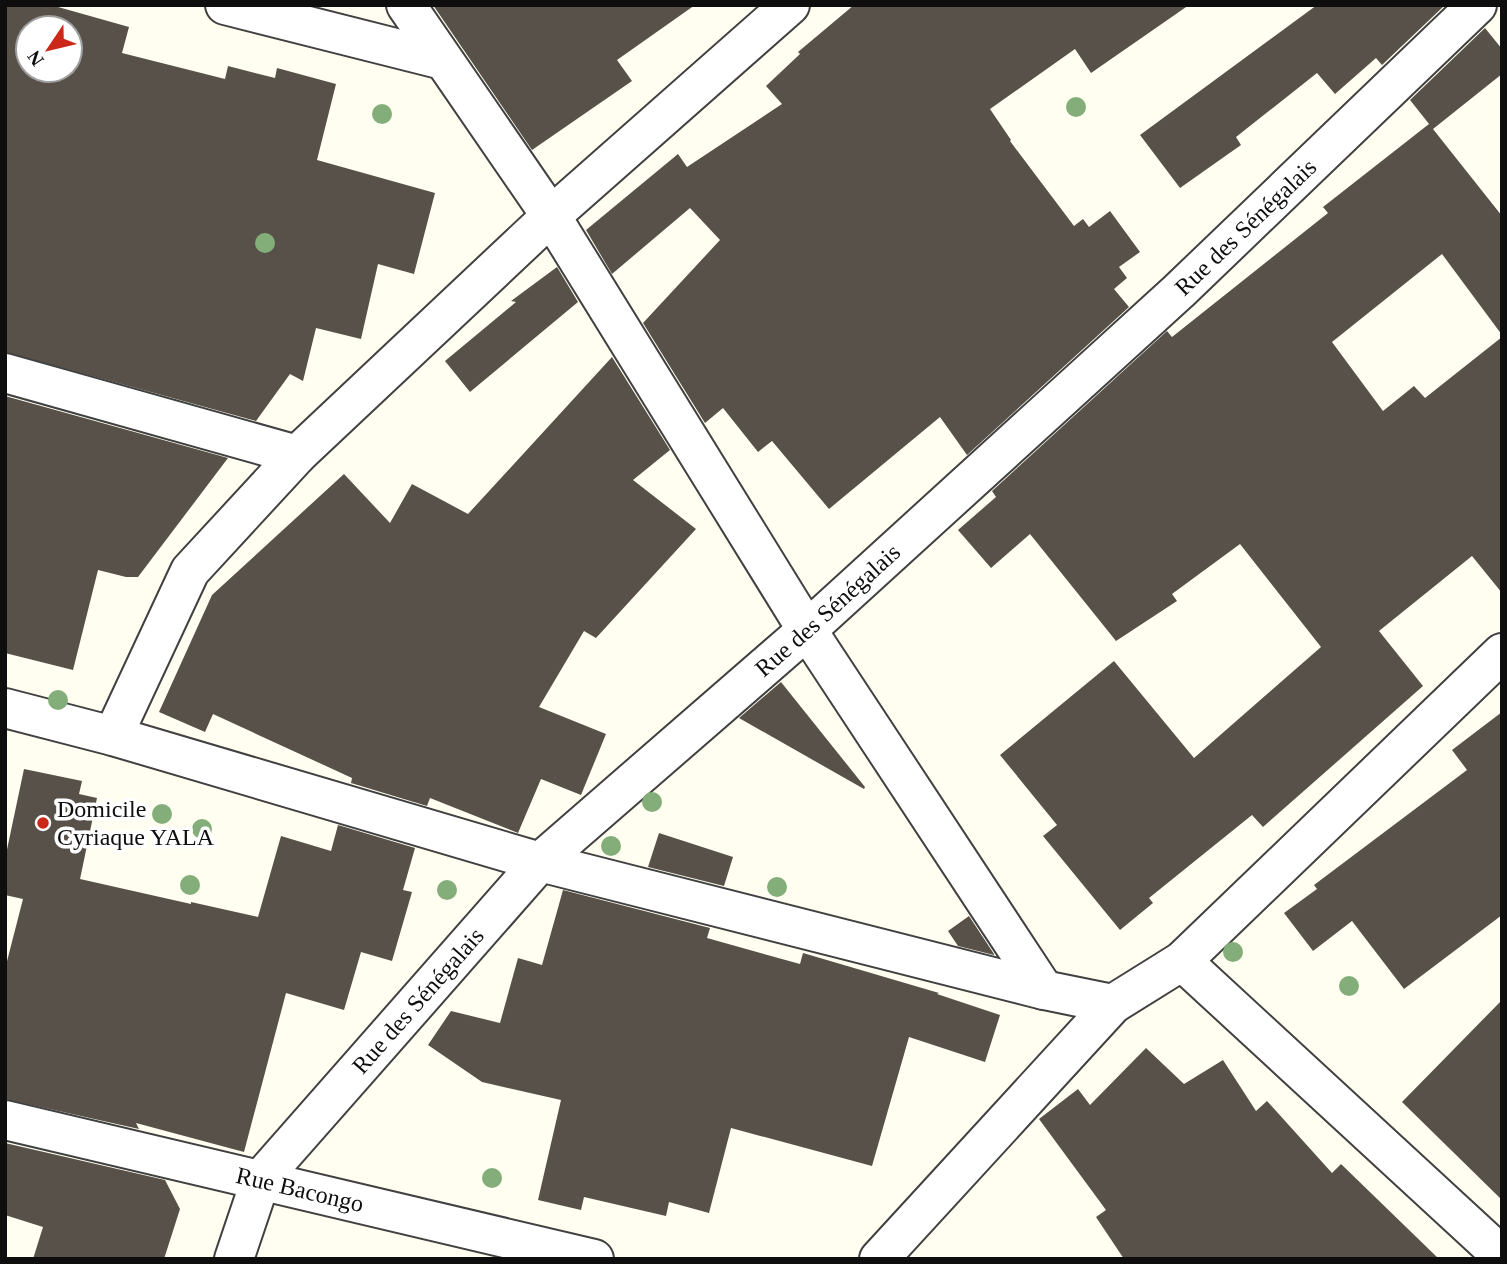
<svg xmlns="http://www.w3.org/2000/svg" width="1507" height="1264" viewBox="0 0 1507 1264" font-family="Georgia,serif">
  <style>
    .building { fill: #58514a; fill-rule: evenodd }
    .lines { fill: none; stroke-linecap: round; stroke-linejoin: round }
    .street-casing { stroke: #414141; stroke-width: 42 }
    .street { stroke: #fff; stroke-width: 38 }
    .tree { fill: #83ae79 }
    .poi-dot { fill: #cc2818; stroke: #fff; stroke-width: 2.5 }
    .labels { text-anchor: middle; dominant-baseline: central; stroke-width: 7; stroke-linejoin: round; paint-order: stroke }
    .street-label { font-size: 24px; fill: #0e0e0e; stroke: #fff }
    .poi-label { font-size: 24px; fill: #0e0e0e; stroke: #fff; text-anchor: start }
  </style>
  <rect width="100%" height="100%" fill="#fffef0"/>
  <path class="building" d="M5 5H51L129 27 122 53 225 79 228 66 275 78 277 68 336 84 317 160 435 193 414 274 378 264 361 339 316 328 303 381 290 374 256 421 5 352ZM28 28H70V70H28Z
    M433 5H695L617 60 632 81 532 150Z
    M854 5H1189L1091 73 1075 49 990 109 1011 140 1010 141 1074 226 1083 219 1089 227 1110 211 1140 252 1119 267 1127 278 1114 289 1129 307 967 455 940 417 829 509 772 441 758 452 723 408 705 423 643 323 720 240 690 208 612 274 586 230 678 154 687 167 782 104 766 86 800 54 798 52Z
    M1317 5H1445L1382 65 1376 58 1335 94 1317 73 1236 137 1241 145 1180 188 1140 135Z
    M1485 28 1502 49V74L1433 129 1410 100Z
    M1429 124 1502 216V335L1442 254 1332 342 1383 411 1414 386 1425 398 1502 337V593L1472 556 1379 631 1423 686 1263 827 1252 815 1149 898 1153 903 1120 930 1043 836 1057 825 1000 755 1114 661 1194 758 1321 647 1240 544 1172 594 1177 601 1116 641 1030 534 991 568 958 530 996 497 992 491 1167 331 1172 337 1328 213 1323 207Z
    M557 267 578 302 470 392 445 361 516 302 511 301Z
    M612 357 670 450 633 480 696 529 596 638 584 631 539 707 606 734 581 795 541 779 518 833 430 798 427 806 351 783 352 778 213 714 205 732 159 712 212 595 344 474 390 523 412 484 468 514Z
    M5 396 228 458 138 577H126L98 570 73 670 5 653Z
    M781 682 865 787 864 789 739 718Z
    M1502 712V915L1404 989 1352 921 1313 951 1284 913 1317 889 1314 885 1467 770 1452 750Z
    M24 769 82 781 79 794 97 798 80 879 191 904V902L258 917 281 836 331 851 338 825 415 848 403 890 412 892 392 961 361 952 344 1010 286 993 244 1152 136 1123 139 1129 5 1099V969L23 899 5 895V859Z
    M659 833 733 857 724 886 648 867Z
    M563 890 710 928 707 938 800 964 803 953 939 993 937 994 1000 1015 985 1062 909 1037 872 1166 731 1128 709 1213 669 1202 666 1216 584 1197 581 1210 538 1200 561 1100 482 1082 428 1045 451 1011 500 1023 518 958 542 965Z
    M969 916 994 954V955L958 946 948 931Z
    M1502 1000V1200L1402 1102Z
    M1146 1048 1184 1084 1223 1060 1256 1111 1267 1101 1332 1173 1341 1164 1439 1259H1124L1096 1217 1106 1210 1039 1119 1078 1089 1090 1105Z
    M5 1143 165 1180 180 1209 164 1259H33L43 1227 5 1215Z"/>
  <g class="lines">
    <g class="street-casing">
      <g id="street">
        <path d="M225 5 443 60"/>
        <path d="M406 5 551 216 807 630 1044 990"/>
        <path d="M5 373 297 455"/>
        <path d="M5 708 113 736 540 862 1044 990 1113 1004"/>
        <path d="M113 736 190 571 297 455 551 216 790 5"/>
        <path d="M1182 961 1502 1256"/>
        <path id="s1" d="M5 1120 594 1259"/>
        <path id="s2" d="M234 1259 261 1179 540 862 807 630 1179 291 1477 5"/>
        <path d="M879 1259 1113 1004 1182 961 1502 653"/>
      </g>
    </g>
    <use href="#street" class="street"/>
  </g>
  <g class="tree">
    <circle cx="1076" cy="107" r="10"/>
    <circle cx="382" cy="114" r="10"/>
    <circle cx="265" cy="243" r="10"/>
    <circle cx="58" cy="700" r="10"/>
    <circle cx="652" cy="802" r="10"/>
    <circle cx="162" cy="814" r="10"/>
    <circle cx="202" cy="829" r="10"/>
    <circle cx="611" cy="846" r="10"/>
    <circle cx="190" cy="885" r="10"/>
    <circle cx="777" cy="887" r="10"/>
    <circle cx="447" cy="890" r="10"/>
    <circle cx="1233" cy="952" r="10"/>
    <circle cx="1349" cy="986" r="10"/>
    <circle cx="492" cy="1178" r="10"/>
  </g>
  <circle class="poi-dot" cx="43" cy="823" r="7"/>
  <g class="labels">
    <g class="street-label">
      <text stroke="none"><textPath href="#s2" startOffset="1456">Rue des Sénégalais</textPath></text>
      <text stroke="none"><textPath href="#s2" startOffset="889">Rue des Sénégalais</textPath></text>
      <text stroke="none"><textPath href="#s2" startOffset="322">Rue des Sénégalais</textPath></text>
      <text stroke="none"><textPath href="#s1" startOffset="303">Rue Bacongo</textPath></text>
    </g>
    <g class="poi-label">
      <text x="57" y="809">Domicile<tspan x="57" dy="28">Cyriaque YALA</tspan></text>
    </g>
  </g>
  <rect width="1507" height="1264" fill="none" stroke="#0e0e0e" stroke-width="14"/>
  <g transform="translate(49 49) rotate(235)"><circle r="33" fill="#ffffff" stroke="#9f9f9f" stroke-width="2"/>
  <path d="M0-5L12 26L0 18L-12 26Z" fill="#cc2818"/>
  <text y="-10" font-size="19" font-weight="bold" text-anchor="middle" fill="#0e0e0e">N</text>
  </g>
</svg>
